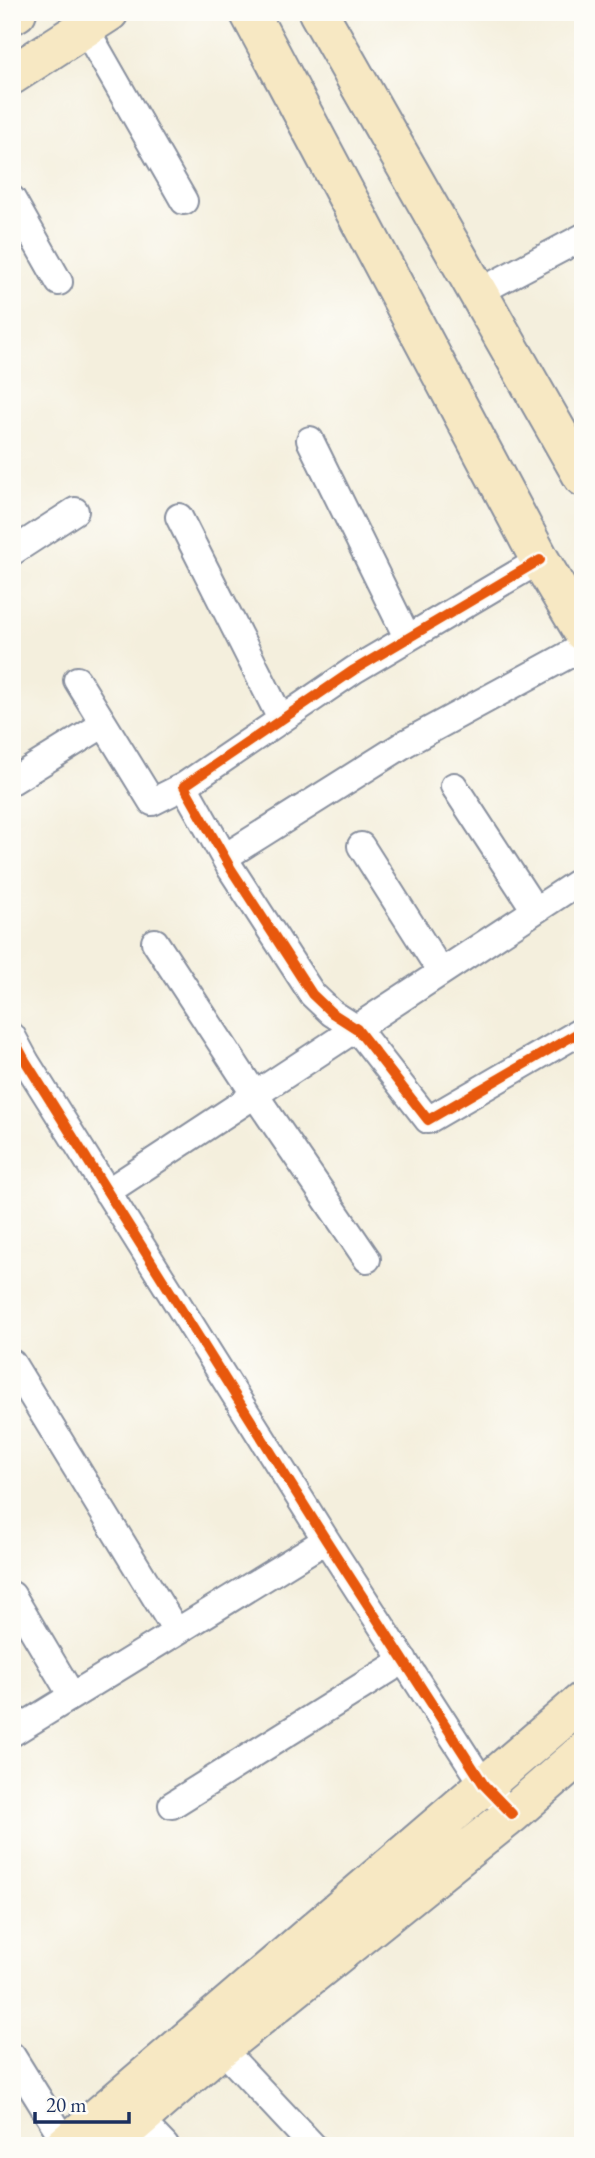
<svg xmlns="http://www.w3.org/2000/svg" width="595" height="2158" viewBox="0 0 595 2158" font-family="'EB Garamond',serif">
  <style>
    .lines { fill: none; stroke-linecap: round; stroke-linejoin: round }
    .street-casing { stroke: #888f9e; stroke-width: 30 }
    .secondary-casing { stroke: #888f9e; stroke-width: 42 }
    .street { stroke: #fff; stroke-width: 26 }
    .secondary { stroke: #f7e8c3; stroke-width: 38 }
    .cycleway-casing { stroke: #fdfcf7; stroke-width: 15 }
    .cycleway { stroke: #e8590c; stroke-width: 10 }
  </style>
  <rect width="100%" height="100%" fill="#fdfcf7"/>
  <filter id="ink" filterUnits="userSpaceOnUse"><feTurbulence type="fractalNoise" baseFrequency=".0143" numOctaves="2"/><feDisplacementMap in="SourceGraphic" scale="14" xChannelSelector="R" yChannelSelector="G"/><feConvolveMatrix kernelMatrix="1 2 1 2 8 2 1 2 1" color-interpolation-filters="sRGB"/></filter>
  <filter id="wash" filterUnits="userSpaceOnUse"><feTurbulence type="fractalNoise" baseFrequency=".00686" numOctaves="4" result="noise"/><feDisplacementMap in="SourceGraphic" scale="28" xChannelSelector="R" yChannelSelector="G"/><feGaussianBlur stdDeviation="1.57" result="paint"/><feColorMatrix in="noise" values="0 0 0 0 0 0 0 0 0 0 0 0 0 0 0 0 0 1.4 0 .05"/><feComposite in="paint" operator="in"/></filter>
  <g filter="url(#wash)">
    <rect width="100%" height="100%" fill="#f4efdd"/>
  </g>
  <g filter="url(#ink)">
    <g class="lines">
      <g class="street-casing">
        <path id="street" d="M85 28 184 201
          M12 199 59 282
          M479 292 583 237
          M310 440 407 637
          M179 517 281 719
          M12 552 75 511
          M540 560 354 670 184 786 231 869 312 994 332 1013 357 1029 428 1120 583 1030
          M77 680 152 802 184 786
          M12 781 104 724
          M454 786 535 910
          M361 846 441 972
          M225 857 406 743 583 647
          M155 942 255 1095 367 1259
          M12 1036 26 1062 326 1540 484 1785 512 1814
          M107 1192 583 879
          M12 1363 176 1631
          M12 1595 72 1696
          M12 1733 326 1540
          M172 1805 404 1660
          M221 2048 313 2146
          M12 2056 68 2146
          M140 2120 165 2146"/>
      </g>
      <g class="secondary-casing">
        <path id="secondary" d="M249 12 540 560 583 632
          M318 12 583 477
          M12 15 17 12
          M12 75 109 12
          M64 2146 583 1701
          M108 2146 221 2048 512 1814 583 1752"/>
      </g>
      <use href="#street" class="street"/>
      <use href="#secondary" class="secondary"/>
      <g class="cycleway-casing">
        <path id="cycleway" d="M540 560 354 670 184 786 231 869 312 994 332 1013 357 1029 428 1120 583 1030
          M12 1036 26 1062 326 1540 484 1785 512 1814"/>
      </g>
      <use href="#cycleway" class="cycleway"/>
    </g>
  </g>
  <rect width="595" height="2158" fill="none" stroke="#fdfcf7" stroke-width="42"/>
  <path d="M35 2112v10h94v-10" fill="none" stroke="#1b2f5e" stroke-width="3.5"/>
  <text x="46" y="2112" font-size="21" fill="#1b2f5e" stroke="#fdfcf7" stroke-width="5" paint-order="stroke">20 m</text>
</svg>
